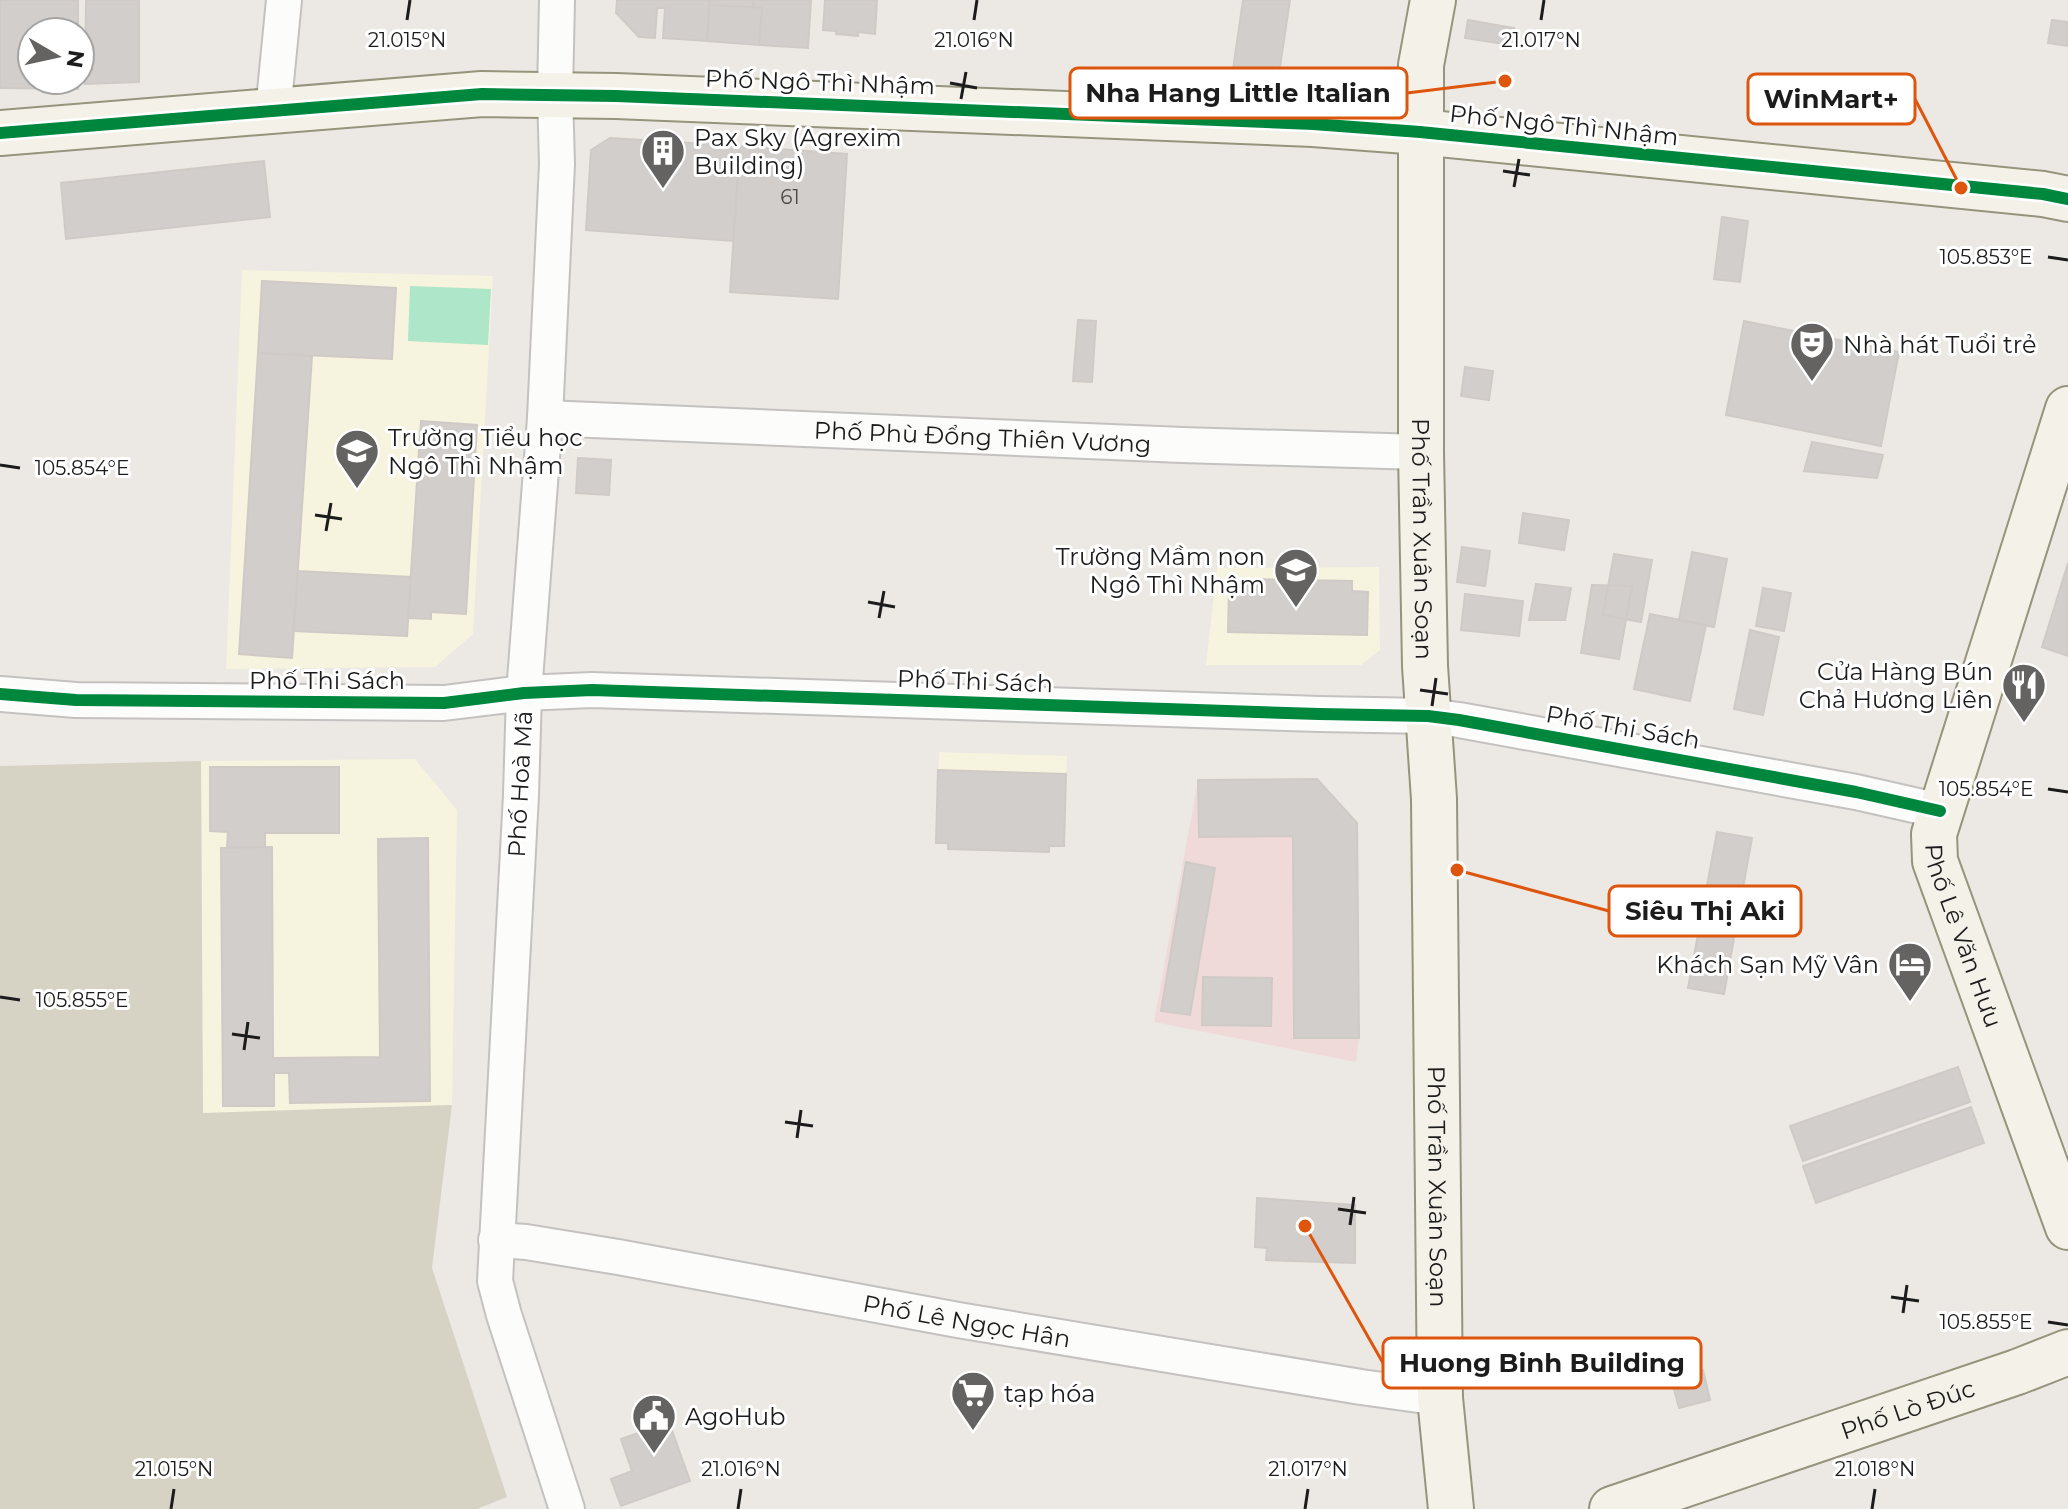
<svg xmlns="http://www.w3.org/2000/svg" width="2068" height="1509" viewBox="0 0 2068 1509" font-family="Montserrat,sans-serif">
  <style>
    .commercial { fill: #efdad9 }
    .education { fill: #f6f3de }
    .construction { fill: #d6d3c5 }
    .pitch { fill: #ade6c8 }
    .building { fill: #d2cecb; stroke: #cfcac6; stroke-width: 2 }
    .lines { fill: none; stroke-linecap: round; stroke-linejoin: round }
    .street-casing { stroke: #c4c2c0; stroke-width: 38 }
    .secondary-casing { stroke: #96947c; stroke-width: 48 }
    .street { stroke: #fcfcfb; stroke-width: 34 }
    .secondary { stroke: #f4f2e8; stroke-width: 44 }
    .cycleway-casing { stroke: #fff; stroke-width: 17 }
    .cycleway { stroke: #00873e; stroke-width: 12 }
    .ticks { fill: none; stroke: #1c1c1c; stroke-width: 3 }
    .labels { text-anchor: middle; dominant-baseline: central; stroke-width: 6; stroke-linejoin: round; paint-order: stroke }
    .number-label { font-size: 20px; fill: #4a4a49 }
    .street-label { font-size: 24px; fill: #1c1c1c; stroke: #fff }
    .poi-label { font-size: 24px; fill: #1c1c1c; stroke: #fff; text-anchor: start }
    .ticks-label { font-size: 20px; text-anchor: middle; fill: #1c1c1c; stroke: #fff; stroke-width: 6; stroke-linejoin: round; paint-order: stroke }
    .leader { fill: none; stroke: #de560d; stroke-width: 3 }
    .callout-dot { fill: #de560d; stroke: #fff; stroke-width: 3 }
    .callout { fill: #fff; stroke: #de560d; stroke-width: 3 }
    .callout-label { font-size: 26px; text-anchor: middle; font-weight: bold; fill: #1c1c1c }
  </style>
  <rect width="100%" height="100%" fill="#ece8e4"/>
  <path class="commercial" d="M1317 779 1357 823 1359 1038 1356 1062 1154 1022 1198 780Z"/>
  <path class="education" d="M242 270 493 276 473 634 435 667 226 669Z
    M1379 567 1380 650 1361 665H1206L1217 568Z
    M939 752 1067 756 1064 846H1049V852L948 849V843H936Z
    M415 759 457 810 452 1105 203 1114 201 761Z"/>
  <path class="construction" d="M201 761 203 1113 452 1105 432 1268 507 1497 477 1509H0V766Z"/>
  <path class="pitch" d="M410 286 491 289 488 345 408 341Z"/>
  <path class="building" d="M0 0H78V32H32V80H78V89L0 88Z
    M86 0H139V82L85 84Z
    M617 0H710L707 41 663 38 665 8H657L655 38 639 37 616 13Z
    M710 0H754L753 7 709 5Z
    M754 0H811L808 48 759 45 762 8 753 7Z
    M825 0H877L875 34 858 32V36L836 34V31L823 30Z
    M1243 0H1290L1277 87 1231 83Z
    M709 5 762 8 759 45 707 41Z
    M1468 20 1514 28 1511 45 1465 38Z
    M2052 20 2068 22V46L2048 43Z
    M610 138 740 146 733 241 586 230 591 150Z
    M740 146 847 154 838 299 730 292Z
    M264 161 270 217 66 239 61 183Z
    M1722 217 1748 221 1740 282 1714 279Z
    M262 281 396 288 392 359 258 353Z
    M1078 320 1096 321 1092 382 1073 381Z
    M1744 321 1899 352 1881 446 1726 415Z
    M258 353 312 356 292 658 239 654Z
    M1465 367 1493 371 1489 400 1461 396Z
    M421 421 477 425 466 614 431 612V619L408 618Z
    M1812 442 1883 455 1877 478 1804 471Z
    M578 458 611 460 609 495 576 493Z
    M1523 513 1569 520 1564 550 1519 543Z
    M1462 547 1490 551 1485 586 1457 582Z
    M1692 552 1727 559 1714 627 1679 620Z
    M1614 554 1652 560 1641 622 1603 615Z
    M2068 563V656L2042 647Z
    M298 571 411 577 407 636 293 631Z
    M1242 579 1352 581V591L1368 592 1367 635 1228 632 1229 588H1242Z
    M1536 584 1571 588 1565 620H1529Z
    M1592 585 1632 586 1619 659 1581 653Z
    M1763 588 1791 593 1784 631 1756 626Z
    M1465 594 1523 601 1519 636 1461 630Z
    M1650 614 1706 625 1690 701 1634 689Z
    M1750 630 1779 637 1763 715 1734 709Z
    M210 767H339V833H265V847H227L228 832 210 831Z
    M938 770 1066 774 1064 846H1049V852L948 849V843H936Z
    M1317 779 1357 823 1359 1038H1294L1293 836 1199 837 1198 780Z
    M1717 832 1752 838 1724 994 1688 988Z
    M428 838 430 1101 290 1103 289 1073H274V1106H223L221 848 272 847 273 1058 380 1057 378 839Z
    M1186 862 1215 868 1190 1015 1161 1011Z
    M1203 977 1272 978 1271 1026 1202 1025Z
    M1958 1067 1970 1102 1803 1161 1790 1126Z
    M1971 1107 1984 1143 1816 1203 1803 1166Z
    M1257 1198 1355 1205V1263L1266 1260 1267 1248 1255 1247Z
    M1703 1370 1710 1400 1679 1408 1671 1378Z
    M669 1422 690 1481 621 1506 611 1479 632 1471 621 1439Z"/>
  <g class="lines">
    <g class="street-casing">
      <g id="street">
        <path d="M557 0 555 94 557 164 545 418 524 693 521 795 495 1281 504 1315 567 1509"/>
        <path d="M273 112 284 0"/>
        <path id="s1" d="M545 418 1182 445 1421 452"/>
        <path d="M0 694 76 700 444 703 524 693 592 690 1319 714 1428 716 1459 720 1856 792 1940 811"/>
        <path id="s2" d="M496 1240 526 1242 618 1257 958 1320 1361 1387 1440 1398"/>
      </g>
    </g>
    <g class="secondary-casing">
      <g id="secondary">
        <path id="s3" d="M1433 0 1421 65V452L1425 666 1434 799 1440 1398 1451 1509"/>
        <path d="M0 133 482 94 616 96 1313 124 1420 132 2043 194 2068 199"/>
        <path id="s4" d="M2068 409 1934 834 1935 861 2068 1227"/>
        <path id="s5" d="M1612 1509 2017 1372 2068 1352"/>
      </g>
    </g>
    <use href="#street" class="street"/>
    <use href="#secondary" class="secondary"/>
    <g class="cycleway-casing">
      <path id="cycleway" d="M0 133 482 94 616 96 1313 124 1420 132 2043 194 2068 199
        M0 694 76 700 444 703 524 693 592 690 1319 714 1428 716 1459 720 1856 792 1940 811"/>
    </g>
    <use href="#cycleway" class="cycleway"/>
  </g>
  <path class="ticks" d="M407 20 410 0M974 20 977 0M1541 20 1544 0M950 83 977 88M961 99 966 72M1503 171 1530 175M1514 187 1519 159M2048 257 2068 260M0 465 20 468M315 515 342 519M326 531 331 503M868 602 895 607M879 618 884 591M1420 690 1448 694M1432 706 1436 678M2048 789 2068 792M0 997 20 1000M232 1034 260 1038M244 1050 248 1022M785 1122 813 1126M797 1138 801 1110M1338 1209 1366 1213M1350 1225 1354 1197M1891 1297 1919 1301M1903 1313 1907 1285M2048 1322 2068 1325M171 1509 174 1489M738 1509 741 1489M1305 1509 1308 1489M1872 1509 1875 1489"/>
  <defs>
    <g id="building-pin" transform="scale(2.3)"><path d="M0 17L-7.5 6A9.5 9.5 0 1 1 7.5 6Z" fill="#656362" stroke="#fff"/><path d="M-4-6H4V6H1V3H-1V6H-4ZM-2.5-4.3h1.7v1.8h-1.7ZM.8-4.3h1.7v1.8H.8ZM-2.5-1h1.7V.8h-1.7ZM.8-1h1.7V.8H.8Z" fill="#fff"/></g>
    <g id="theatre-pin" transform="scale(2.3)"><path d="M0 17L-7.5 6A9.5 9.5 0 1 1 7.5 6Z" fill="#656362" stroke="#fff"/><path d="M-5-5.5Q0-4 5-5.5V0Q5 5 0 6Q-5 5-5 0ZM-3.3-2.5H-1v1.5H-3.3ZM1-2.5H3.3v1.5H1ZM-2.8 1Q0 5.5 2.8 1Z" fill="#fff"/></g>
    <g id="school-pin" transform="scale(2.3)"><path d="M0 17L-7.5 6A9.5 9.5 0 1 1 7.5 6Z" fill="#656362" stroke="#fff"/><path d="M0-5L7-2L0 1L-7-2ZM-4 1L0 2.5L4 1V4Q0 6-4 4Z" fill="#fff"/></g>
    <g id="restaurant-pin" transform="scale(2.3)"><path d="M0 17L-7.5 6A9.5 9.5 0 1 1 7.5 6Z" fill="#656362" stroke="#fff"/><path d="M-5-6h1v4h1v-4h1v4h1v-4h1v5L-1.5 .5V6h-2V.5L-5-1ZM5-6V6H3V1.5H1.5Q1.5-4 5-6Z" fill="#fff"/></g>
    <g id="hotel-pin" transform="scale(2.3)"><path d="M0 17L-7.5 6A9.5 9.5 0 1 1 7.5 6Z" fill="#656362" stroke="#fff"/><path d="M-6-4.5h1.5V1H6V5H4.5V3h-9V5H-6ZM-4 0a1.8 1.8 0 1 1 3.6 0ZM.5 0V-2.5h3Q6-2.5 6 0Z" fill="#fff"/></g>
    <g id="supermarket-pin" transform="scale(2.3)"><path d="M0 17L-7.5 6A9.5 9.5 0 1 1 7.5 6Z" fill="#656362" stroke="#fff"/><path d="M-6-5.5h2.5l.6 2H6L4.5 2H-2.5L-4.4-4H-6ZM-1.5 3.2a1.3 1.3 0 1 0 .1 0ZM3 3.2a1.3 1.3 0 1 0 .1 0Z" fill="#fff"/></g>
    <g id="civic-pin" transform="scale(2.3)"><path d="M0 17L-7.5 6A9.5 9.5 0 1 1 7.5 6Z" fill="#656362" stroke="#fff"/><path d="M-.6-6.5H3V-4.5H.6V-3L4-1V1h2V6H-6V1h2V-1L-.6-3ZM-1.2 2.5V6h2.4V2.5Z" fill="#fff"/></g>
  </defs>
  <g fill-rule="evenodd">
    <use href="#building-pin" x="663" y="151"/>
    <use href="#theatre-pin" x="1812" y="344"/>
    <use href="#school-pin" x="357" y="451"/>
    <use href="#school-pin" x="1296" y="570"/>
    <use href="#restaurant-pin" x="2024" y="685"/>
    <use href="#hotel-pin" x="1910" y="964"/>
    <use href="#supermarket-pin" x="973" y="1393"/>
    <use href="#civic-pin" x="654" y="1416"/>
  </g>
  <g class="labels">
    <g class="number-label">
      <text x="790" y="197">61</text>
    </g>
    <g class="street-label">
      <text transform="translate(820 82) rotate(2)">Phố Ngô Thì Nhậm</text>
      <text transform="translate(1564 125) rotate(6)">Phố Ngô Thì Nhậm</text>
      <text stroke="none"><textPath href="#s1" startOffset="438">Phố Phù Đổng Thiên Vương</textPath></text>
      <text stroke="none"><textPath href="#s3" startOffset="540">Phố Trần Xuân Soạn</textPath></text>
      <text x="327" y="680">Phố Thi Sách</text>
      <text transform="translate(975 681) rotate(2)">Phố Thi Sách</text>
      <text transform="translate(1623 727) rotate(10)">Phố Thi Sách</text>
      <text transform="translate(520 784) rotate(-87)">Phố Hoà Mã</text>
      <text stroke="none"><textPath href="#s4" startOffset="552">Phố Lê Văn Hưu</textPath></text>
      <text stroke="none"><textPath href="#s3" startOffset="1188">Phố Trần Xuân Soạn</textPath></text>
      <text stroke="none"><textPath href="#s2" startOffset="478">Phố Lê Ngọc Hân</textPath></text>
      <text stroke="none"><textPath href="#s5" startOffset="312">Phố Lò Đúc</textPath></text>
    </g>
    <g class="poi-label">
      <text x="694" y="137">Pax Sky (Agrexim<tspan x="694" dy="28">Building)</tspan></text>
      <text x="1843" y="344">Nhà hát Tuổi trẻ</text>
      <text x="388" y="437">Trường Tiểu học<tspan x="388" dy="28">Ngô Thì Nhậm</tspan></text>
      <text x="1265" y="556" text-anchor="end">Trường Mầm non<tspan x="1265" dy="28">Ngô Thì Nhậm</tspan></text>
      <text x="1993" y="671" text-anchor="end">Cửa Hàng Bún<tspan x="1993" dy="28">Chả Hương Liên</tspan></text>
      <text x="1879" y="964" text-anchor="end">Khách Sạn Mỹ Vân</text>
      <text x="1004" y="1393">tạp hóa</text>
      <text x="685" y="1416">AgoHub</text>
    </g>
  </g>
  <g class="ticks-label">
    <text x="407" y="47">21.015°N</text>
    <text x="974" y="47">21.016°N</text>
    <text x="1541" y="47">21.017°N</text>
    <text x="1986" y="264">105.853°E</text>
    <text x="82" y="475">105.854°E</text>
    <text x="1986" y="796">105.854°E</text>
    <text x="82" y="1007">105.855°E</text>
    <text x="1986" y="1329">105.855°E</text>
    <text x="174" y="1476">21.015°N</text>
    <text x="741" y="1476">21.016°N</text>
    <text x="1308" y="1476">21.017°N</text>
    <text x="1875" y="1476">21.018°N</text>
  </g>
  <path class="leader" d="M1505 81L1407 93M1961 188L1915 99M1457 870L1609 911M1305 1226L1383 1363"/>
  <g class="callout-dot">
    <circle cx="1505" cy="81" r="8"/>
    <circle cx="1961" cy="188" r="8"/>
    <circle cx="1457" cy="870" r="8"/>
    <circle cx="1305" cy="1226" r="8"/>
  </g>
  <g class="callout">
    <rect x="1070" y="68" width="337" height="50" rx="8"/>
    <rect x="1748" y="74" width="167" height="50" rx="8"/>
    <rect x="1609" y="886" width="192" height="50" rx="8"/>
    <rect x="1383" y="1338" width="318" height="50" rx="8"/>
  </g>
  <g class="callout-label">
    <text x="1238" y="102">Nha Hang Little Italian</text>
    <text x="1831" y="108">WinMart+</text>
    <text x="1705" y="920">Siêu Thị Aki</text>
    <text x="1542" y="1372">Huong Binh Building</text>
  </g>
  <g transform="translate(56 56) rotate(99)"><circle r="38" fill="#ffffff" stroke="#a4a4a4" stroke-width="2"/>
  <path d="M0-6L14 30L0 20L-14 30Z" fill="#656362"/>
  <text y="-12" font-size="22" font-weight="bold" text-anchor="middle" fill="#1c1c1c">N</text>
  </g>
</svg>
